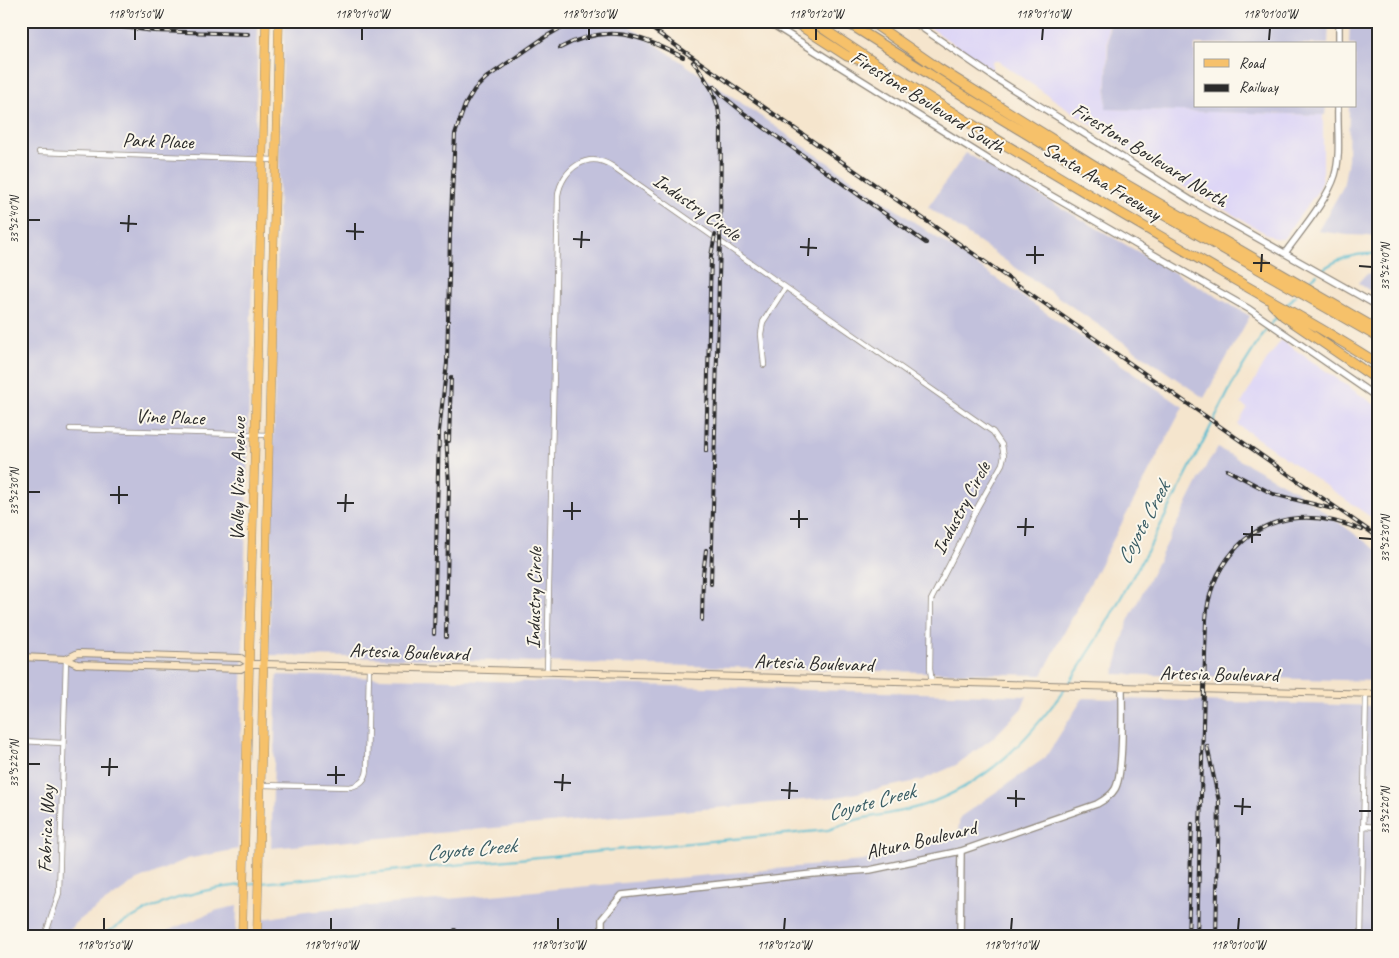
<svg xmlns="http://www.w3.org/2000/svg" width="1399" height="958" viewBox="0 0 1399 958" font-family="Caveat,sans-serif">
  <style>
    .built { fill: #ddd5f6 }
    .industrial { fill: #c2c1dc }
    .lines { fill: none; stroke-linecap: round; stroke-linejoin: round }
    .stream { stroke: #52bbd0; stroke-width: 2 }
    .minor-casing { stroke: #90887c; stroke-width: 6 }
    .tertiary-casing { stroke: #90887c; stroke-width: 8 }
    .secondary-casing { stroke: #90887c; stroke-width: 8 }
    .primary-casing { stroke: #90887c; stroke-width: 9 }
    .motorway-casing { stroke: #90887c; stroke-width: 11 }
    .minor { stroke: #fff; stroke-width: 4.5 }
    .tertiary { stroke: #fff; stroke-width: 5.5 }
    .secondary { stroke: #fbe6c4; stroke-width: 6 }
    .primary { stroke: #f6c16b; stroke-width: 8 }
    .motorway { stroke: #f6c16b; stroke-width: 9 }
    .rail-casing { stroke: #2b2b2b; stroke-width: 4 }
    .rail { stroke: #fbf7ec; stroke-width: 2; stroke-dasharray: 5.5; stroke-linecap: butt }
    .ticks { fill: none; stroke: #2b2b2b; stroke-width: 2 }
    .labels { text-anchor: middle; dominant-baseline: central; stroke-width: 4; stroke-linejoin: round; paint-order: stroke }
    .street-label { font-size: 20px; fill: #2b2b2b; stroke: #fbf7ec }
    .water-label { font-size: 21px; font-style: italic; fill: #395d65; stroke: #fbf7ec }
    .neatline { fill: none; stroke: #2b2b2b; stroke-width: 2 }
    .ticks-label { font-size: 12px; text-anchor: middle; fill: #2b2b2b }
  </style>
  <rect width="100%" height="100%" fill="#fbf7ec"/>
  <filter id="ink" filterUnits="userSpaceOnUse"><feTurbulence type="fractalNoise" baseFrequency=".02" numOctaves="2"/><feDisplacementMap in="SourceGraphic" scale="10" xChannelSelector="R" yChannelSelector="G"/><feConvolveMatrix kernelMatrix="1 2 1 2 8 2 1 2 1" color-interpolation-filters="sRGB"/></filter>
  <filter id="wash" filterUnits="userSpaceOnUse"><feTurbulence type="fractalNoise" baseFrequency=".0096" numOctaves="4" result="noise"/><feDisplacementMap in="SourceGraphic" scale="20" xChannelSelector="R" yChannelSelector="G"/><feGaussianBlur stdDeviation="1.12" result="paint"/><feColorMatrix in="noise" values="0 0 0 0 0 0 0 0 0 0 0 0 0 0 0 0 0 1.4 0 .05"/><feComposite in="paint" operator="in"/></filter>
  <g filter="url(#wash)">
    <rect width="100%" height="100%" fill="#f5e5cd"/>
    <path class="built" d="M921 21H1108L1106 109 1323 115V171L1320 188 1283 239 1274 238 1164 175 998 61H992V71Z
      M1281 340 1378 407V522L1238 425 1247 408 1241 404 1265 363Z"/>
    <path class="industrial" d="M21 21H81V23L258 27 238 849 187 859 136 881 79 920 63 937H21Z
      M285 21H622L1183 407 1042 675 269 655 280 127Z
      M1109 21H1329L1328 44H1195V106H1326L1325 115 1106 109Z
      M1350 21H1378V236L1348 235 1318 231 1343 187 1348 160 1349 106H1355V44H1349Z
      M966 153 1250 316 1204 398 928 207Z
      M1378 272V296L1358 283 1366 274Z
      M1218 448 1294 490 1378 551V681L1114 674 1128 621 1208 462Z
      M277 675 1027 696 1022 708 993 738 956 765 922 780 837 797 271 848Z
      M1083 698 1378 706V937H262L263 919 305 912 863 861 957 838 960 817 1045 758Z
      M237 906 236 937H152L218 910Z"/>
    <g class="lines">
      <path class="stream" d="M1321 271C1337 258 1357 253 1378 254
        M1305 284 1317 274
        M1286 306 1296 295
        M1068 685 1098 638 1149 548 1235 379 1265 331 1278 316
        M261 883 828 830C840 826 852 820 864 818 884 814 904 812 924 805 988 783 1026 742 1065 689
        M246 884 256 883
        M100 937C147 906 185 891 241 885"/>
    </g>
  </g>
  <g filter="url(#ink)">
    <g class="lines">
      <g class="minor-casing">
        <path id="minor" d="M39 152 276 160
          M764 365 761 334 763 322 785 288
          M70 429 269 435
          M547 672 558 195C562 169 588 150 612 166L993 432 1002 445 1004 456 1002 464 977 508 961 542 931 600 930 669 932 683
          M21 741 63 743
          M261 785 350 787C360 785 366 780 367 770L369 667
          M1363 826 1378 827
          M42 937 46 933 59 893 66 659
          M1361 937 1366 694"/>
      </g>
      <g class="tertiary-casing">
        <path id="tertiary" d="M767 21 991 161 1135 244 1249 309 1378 398
          M912 21 995 78 1192 201 1378 306
          M1339 44V21
          M1285 253C1300 232 1328 199 1335 175 1341 154 1337 128 1338 106
          M602 937V919L622 895 812 874 870 870 961 851 1097 804C1104 800 1111 796 1115 789 1124 774 1122 709 1122 688
          M960 937 961 851"/>
      </g>
      <g class="secondary-casing">
        <path id="secondary" d="M21 657 66 659 77 664 241 669 250 664
          M66 659 78 653 241 658 250 664H264L1378 694"/>
      </g>
      <g class="primary-casing">
        <path id="primary" d="M242 937 266 21
          M257 937 279 21"/>
      </g>
      <g class="motorway-casing">
        <path id="motorway" d="M793 21 847 56 864 61
          M812 21C943 111 1081 190 1218 270 1271 301 1326 330 1378 364
          M845 21 964 96 1108 183 1378 337
          M870 21 938 68 1108 174 1378 330
          M1272 304 1284 316 1378 380"/>
      </g>
      <use href="#minor" class="minor"/>
      <use href="#tertiary" class="tertiary"/>
      <use href="#secondary" class="secondary"/>
      <use href="#primary" class="primary"/>
      <use href="#motorway" class="motorway"/>
      <g class="rail-casing">
        <path id="rail" d="M45 21 68 25 122 27 154 31 248 34
          M641 21 1378 537
          M560 48C608 22 638 35 683 57
          M693 62 699 69 712 90 718 107 721 128 720 241 711 584
          M714 86 723 96 745 114 926 243
          M446 435 449 484 446 637
          M449 441 451 377
          M706 451 711 256 715 235
          M1227 470 1273 494 1333 509
          M702 620 703 574 706 550
          M434 634 439 431 447 363 450 235 455 134 465 105 474 90 486 78 545 37 564 26 577 21
          M1207 746 1219 801 1216 937
          M455 937V930
          M1188 937 1192 824
          M1197 937 1206 620C1209 569 1245 522 1298 518 1320 516 1342 522 1362 530"/>
      </g>
      <use href="#rail" class="rail"/>
    </g>
  </g>
  <path class="ticks" d="M135 40V28M362 40V28M589 40V28M816 40V28M1042 40 1043 28M1269 40 1270 28M28 220H40M120 223 137 224M346 231 364 232M128 232 129 215M573 239 590 240M355 240V223M800 247 817 248M581 248 582 231M1026 255H1044M808 256 809 238M1253 263H1270M1035 264V246M1359 266 1372 267M1261 272 1262 254M28 492H40M110 495H128M337 503H354M119 504V486M563 511H581M345 512 346 494M790 519H808M572 520V502M1017 527H1034M799 528V510M1243 534 1261 535M1025 536 1026 518M1359 538 1372 539M1252 543V526M28 764H40M101 767H118M327 775H345M109 776 110 758M554 782 571 783M336 784V766M781 790 798 791M562 791 563 774M1007 798 1025 799M789 799 790 782M1234 806 1251 807M1016 807V790M1359 811H1372M1242 815 1243 798M104 930V918M331 930V918M558 930V918M784 930 785 918M1011 930 1012 918M1238 930 1239 918"/>
  <g class="labels">
    <g class="street-label">
      <text transform="translate(928 102) rotate(32)">Firestone Boulevard South</text>
      <text transform="translate(158 141) rotate(2)">Park Place</text>
      <text transform="translate(1150 155) rotate(32)">Firestone Boulevard North</text>
      <text transform="translate(1102 181) rotate(31)">Santa Ana Freeway</text>
      <text transform="translate(697 207) rotate(35)">Industry Circle</text>
      <text transform="translate(170 417) rotate(2)">Vine Place</text>
      <text transform="translate(238 479) rotate(-89)">Valley View Avenue</text>
      <text transform="translate(961 508) rotate(-62)">Industry Circle</text>
      <text transform="translate(534 598) rotate(-89)">Industry Circle</text>
      <text transform="translate(409 652) rotate(2)">Artesia Boulevard</text>
      <text transform="translate(814 663) rotate(2)">Artesia Boulevard</text>
      <text transform="translate(1219 674) rotate(1)">Artesia Boulevard</text>
      <text transform="translate(46 829) rotate(-88)">Fabrica Way</text>
      <text transform="translate(921 840) rotate(-13)">Altura Boulevard</text>
    </g>
    <g class="water-label">
      <text transform="translate(1143 523) rotate(-62)">Coyote Creek</text>
      <text transform="translate(871 802) rotate(-15)">Coyote Creek</text>
      <text transform="translate(471 849) rotate(-5)">Coyote Creek</text>
    </g>
  </g>
  <rect width="1399" height="958" fill="none" stroke="#fbf7ec" stroke-width="55"/>
  <rect x="1194" y="42" width="162" height="65" fill="#fbf7ec" stroke="#a8a59f"/>
  <rect x="1204" y="59" width="25" height="8" fill="#f6c16b" stroke="#a8a59f"/>
  <text x="1239" y="68" font-size="15" fill="#2b2b2b">Road</text>
  <rect x="1204" y="84" width="25" height="8" fill="#2b2b2b" stroke="#a8a59f"/>
  <text x="1239" y="92" font-size="15" fill="#2b2b2b">Railway</text>
  <rect x="28" y="28" width="1344" height="902" class="neatline"/>
  <g class="ticks-label">
    <text x="135" y="18">118°01'50"W</text>
    <text x="362" y="18">118°01'40"W</text>
    <text x="589" y="18">118°01'30"W</text>
    <text x="816" y="18">118°01'20"W</text>
    <text x="1043" y="18">118°01'10"W</text>
    <text x="1270" y="18">118°01'00"W</text>
    <text transform="translate(14 220) rotate(-90)" y="4">33°52'40"N</text>
    <text transform="translate(1385 267) rotate(-90)" y="4">33°52'40"N</text>
    <text transform="translate(14 492) rotate(-90)" y="4">33°52'30"N</text>
    <text transform="translate(1385 539) rotate(-90)" y="4">33°52'30"N</text>
    <text transform="translate(14 764) rotate(-90)" y="4">33°52'20"N</text>
    <text transform="translate(1385 811) rotate(-90)" y="4">33°52'20"N</text>
    <text x="104" y="949">118°01'50"W</text>
    <text x="331" y="949">118°01'40"W</text>
    <text x="558" y="949">118°01'30"W</text>
    <text x="784" y="949">118°01'20"W</text>
    <text x="1011" y="949">118°01'10"W</text>
    <text x="1238" y="949">118°01'00"W</text>
  </g>
</svg>
